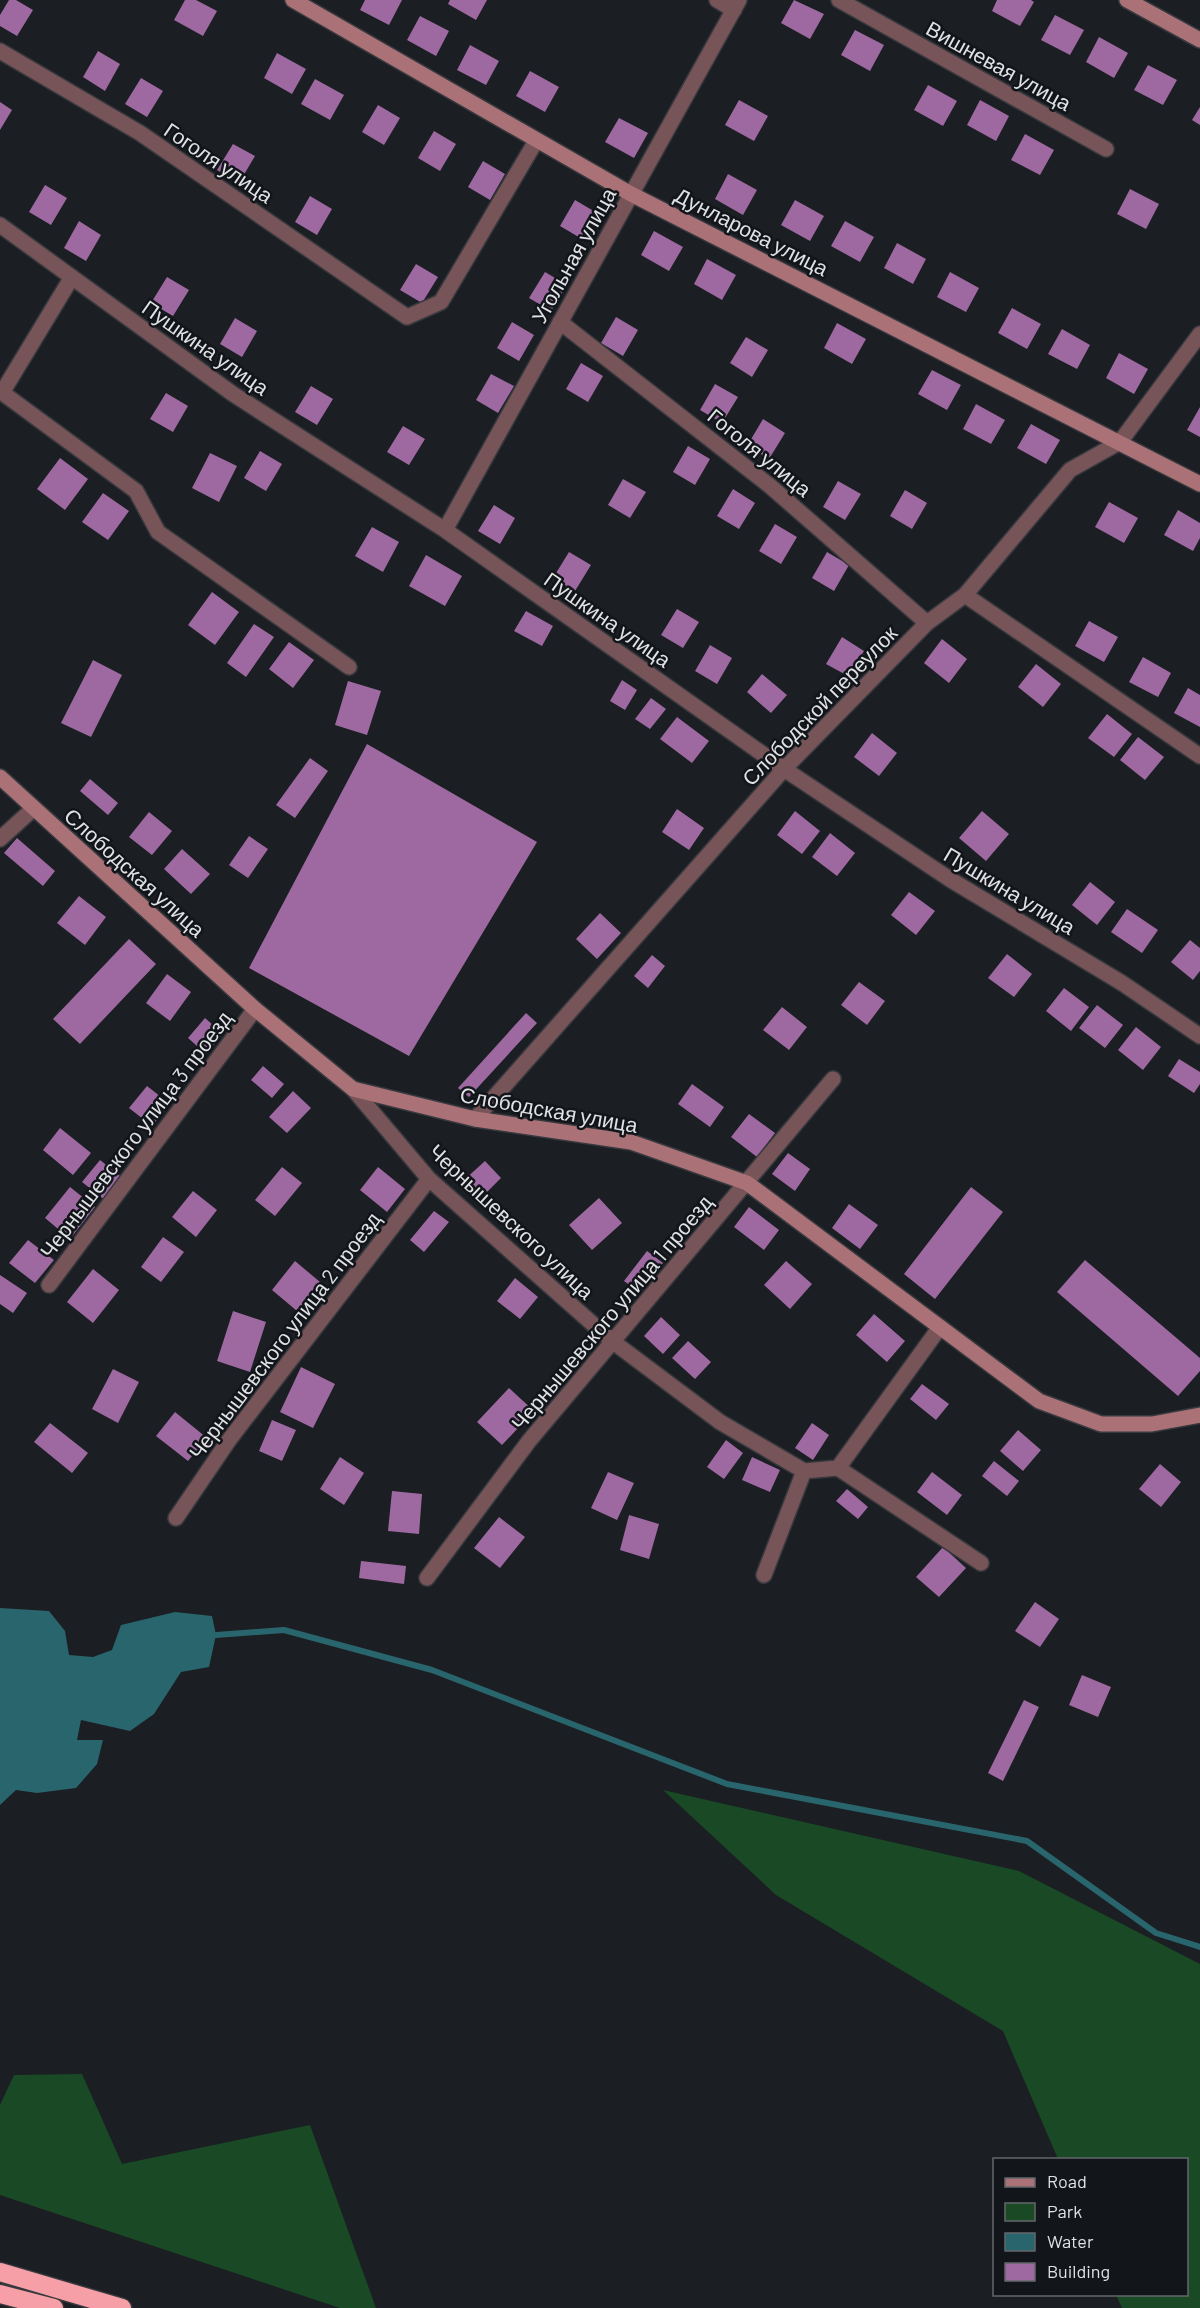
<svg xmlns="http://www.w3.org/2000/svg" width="1200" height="2308" viewBox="0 0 1200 2308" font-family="Barlow,sans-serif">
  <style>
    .green { fill: #1a4925 }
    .water { fill: #29656c }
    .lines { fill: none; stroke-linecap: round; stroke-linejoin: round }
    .stream { stroke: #29656c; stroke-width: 6 }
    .building { fill: #9e69a1 }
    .street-casing { stroke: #37393e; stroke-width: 18 }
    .secondary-casing { stroke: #37393e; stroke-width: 18 }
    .highway-casing { stroke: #37393e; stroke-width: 21 }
    .street { stroke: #775457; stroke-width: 15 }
    .secondary { stroke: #aa7277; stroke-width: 15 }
    .highway { stroke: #f69fa6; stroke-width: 18 }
    .labels { text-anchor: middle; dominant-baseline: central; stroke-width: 5; stroke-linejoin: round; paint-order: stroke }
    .street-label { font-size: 21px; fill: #e0e2e5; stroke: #121519 }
  </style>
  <rect width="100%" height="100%" fill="#1b1e23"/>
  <path class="green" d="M663 1790 1019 1871 1200 1964V2308H1122L1116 2295 1186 2294V2160L1058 2159 1003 2031 776 1895Z
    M82 2074 122 2164 310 2125 376 2308H340L0 2195V2105L14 2075Z"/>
  <path class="water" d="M0 1608 49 1611 65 1631 69 1655 93 1657 112 1650 121 1625 175 1612 212 1616 216 1635 209 1667 181 1672 154 1714 130 1731 81 1720 77 1740H103L97 1764 76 1788 37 1793 16 1790 0 1805Z"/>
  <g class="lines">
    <path class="stream" d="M216 1635 284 1630 432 1670 727 1784 1027 1841 1156 1933 1200 1947"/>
  </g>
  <path class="building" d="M9 0H16L33 10 17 36 0 26V15Z
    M185 0H196L217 11 203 36 174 20Z
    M365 0H402L389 25 360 10Z
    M450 0H487L476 20 448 4Z
    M794 0 824 14 810 39 781 23Z
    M997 0H1031L1034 2 1020 26 992 11Z
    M1055 15 1084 30 1070 55 1041 40Z
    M420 16 449 31 436 56 407 40Z
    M855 30 884 45 870 71 841 55Z
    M1099 37 1128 53 1114 78 1086 62Z
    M470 45 499 61 486 85 457 70Z
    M98 51 120 64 105 91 83 77Z
    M277 53 306 69 292 94 264 78Z
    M1148 65 1177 80 1163 105 1134 90Z
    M530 71 559 87 545 112 516 96Z
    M141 78 163 91 147 117 125 104Z
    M315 79 344 95 330 120 301 104Z
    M928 85 957 101 943 126 914 110Z
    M739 100 768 116 754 141 725 125Z
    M980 100 1009 116 996 141 967 125Z
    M0 102 12 110 0 130Z
    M378 105 400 118 384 145 362 132Z
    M1200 107V125L1192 120Z
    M619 118 648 133 634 158 605 142Z
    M434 131 456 144 440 171 418 158Z
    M1025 134 1054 150 1040 175 1011 160Z
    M233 144 255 156 239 183 217 170Z
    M483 161 505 174 490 200 468 187Z
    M728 174 757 190 743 215 715 199Z
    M45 185 67 198 51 225 29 212Z
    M1130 189 1159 204 1146 229 1117 214Z
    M310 196 332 209 317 235 295 222Z
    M575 200 597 213 582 239 560 226Z
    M795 200 824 216 810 241 781 225Z
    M79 221 101 235 86 261 64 248Z
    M845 221 874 237 860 262 831 246Z
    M654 231 683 247 669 271 641 255Z
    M897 243 926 259 913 284 884 268Z
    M707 259 736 275 722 300 694 284Z
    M416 264 438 277 422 303 400 290Z
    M545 272 567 285 551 311 529 298Z
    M950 272 979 288 966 312 937 297Z
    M167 277 189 290 173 316 151 303Z
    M1012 308 1041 324 1027 349 998 333Z
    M616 317 638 330 623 356 601 343Z
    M235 318 257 331 242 357 220 344Z
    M512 322 534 335 519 361 497 348Z
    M837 323 866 339 852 364 824 348Z
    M1062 329 1090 345 1077 369 1048 354Z
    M746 337 768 350 752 377 730 363Z
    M1119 353 1148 369 1134 394 1106 378Z
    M581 363 603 376 588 402 566 389Z
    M932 370 961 385 947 410 918 394Z
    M491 374 514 386 498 413 476 400Z
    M715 384 738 397 722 423 700 410Z
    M311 386 333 399 317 425 295 412Z
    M166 393 188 406 173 432 150 419Z
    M976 404 1005 420 991 444 963 429Z
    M1200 407V437L1187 430Z
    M763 419 785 433 769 459 747 446Z
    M1031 424 1060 440 1046 464 1017 448Z
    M403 426 425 439 409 465 387 452Z
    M688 446 710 459 695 485 673 472Z
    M260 451 282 464 266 491 244 478Z
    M210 453 237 466 219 502 192 488Z
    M60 458 88 479 65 510 37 489Z
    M623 479 646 492 630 518 608 505Z
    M838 481 861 494 845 520 823 507Z
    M733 489 755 503 739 529 717 516Z
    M905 490 927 503 912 529 890 516Z
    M103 493 129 511 108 540 82 522Z
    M1109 502 1138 518 1124 543 1095 527Z
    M494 505 515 518 500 544 478 531Z
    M1178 510 1200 523V538L1193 551 1164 535Z
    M775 524 797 537 781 564 759 551Z
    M372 527 399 542 383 572 355 556Z
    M569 552 591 565 575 591 553 578Z
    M827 552 849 565 834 591 812 578Z
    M426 555 462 576 445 606 409 586Z
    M212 592 239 612 215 645 188 625Z
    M677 609 699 622 683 648 661 635Z
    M526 611 553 626 542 646 514 631Z
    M1089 621 1118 637 1104 662 1075 646Z
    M254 624 274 637 246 677 227 663Z
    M842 637 864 651 848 676 826 664Z
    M942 639 967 659 949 683 924 663Z
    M289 642 314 660 293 688 269 669Z
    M710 645 732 658 717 684 695 671Z
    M1143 657 1171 673 1158 697 1129 682Z
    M93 660 122 675 91 737 61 723Z
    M1036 664 1061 684 1043 707 1018 687Z
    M762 674 787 695 771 713 747 692Z
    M622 680 637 690 625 710 610 701Z
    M348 681 381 691 367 735 335 725Z
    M1188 688 1200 695V727L1174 713Z
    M651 698 666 709 650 729 635 719Z
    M1107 714 1132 734 1114 757 1088 738Z
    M677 717 709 741 692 763 660 739Z
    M872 733 897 753 879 776 854 757Z
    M1138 737 1164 757 1145 780 1120 760Z
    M367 744 537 842 409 1056 249 968Z
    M310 758 328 771 295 818 276 805Z
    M90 779 118 803 108 815 80 791Z
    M677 809 704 828 689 850 662 832Z
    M795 811 820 831 802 854 777 835Z
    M982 811 1009 834 986 861 959 838Z
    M149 812 172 831 152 855 129 837Z
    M830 833 855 853 837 876 812 857Z
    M249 836 268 849 248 878 229 865Z
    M17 838 55 871 43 886 4 853Z
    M182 849 210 874 191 894 164 869Z
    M1090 882 1115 902 1097 925 1072 905Z
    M909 892 935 911 916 935 891 915Z
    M79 896 106 917 85 945 57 923Z
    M1127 909 1158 930 1142 953 1111 932Z
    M600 913 621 933 597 959 576 939Z
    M129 939 156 964 80 1044 53 1019Z
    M1190 940 1200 948V971L1193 980 1171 962Z
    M1007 954 1032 974 1014 997 988 978Z
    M652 955 665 966 648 988 634 976Z
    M167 974 191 992 170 1021 146 1003Z
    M859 982 885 1001 867 1025 841 1005Z
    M1064 988 1089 1007 1071 1031 1046 1011Z
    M1097 1005 1123 1025 1105 1048 1079 1028Z
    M782 1007 807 1027 789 1050 763 1030Z
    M526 1013 537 1023 469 1097 458 1088Z
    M205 1018 223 1034 206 1054 188 1038Z
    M1136 1027 1161 1047 1143 1070 1118 1050Z
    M1179 1059 1200 1072V1084L1194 1093 1168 1076Z
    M263 1066 284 1084 272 1098 251 1080Z
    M692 1084 724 1107 710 1127 678 1104Z
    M147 1086 170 1104 152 1126 129 1108Z
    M293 1091 311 1108 287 1133 269 1117Z
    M749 1114 775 1133 757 1157 731 1137Z
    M60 1128 91 1153 73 1175 43 1150Z
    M788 1153 810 1169 795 1191 772 1174Z
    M100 1160 124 1179 106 1201 82 1182Z
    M485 1161 501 1178 480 1199 463 1181Z
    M282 1167 302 1183 275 1216 255 1200Z
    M378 1167 405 1189 387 1212 360 1190Z
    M70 1187 95 1207 70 1239 45 1218Z
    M971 1187 1003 1212 935 1299 904 1274Z
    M193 1191 217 1210 196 1237 172 1217Z
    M599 1198 622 1223 592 1250 569 1225Z
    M849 1204 878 1225 860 1249 832 1228Z
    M749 1207 779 1230 764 1250 734 1227Z
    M434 1211 449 1222 424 1252 410 1240Z
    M163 1237 184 1252 161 1282 141 1267Z
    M28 1240 54 1260 35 1283 9 1263Z
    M647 1251 663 1263 640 1293 624 1281Z
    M1085 1260 1200 1358V1371L1178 1396 1057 1292Z
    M295 1261 320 1282 297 1311 272 1290Z
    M786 1261 812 1284 790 1309 764 1285Z
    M93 1269 119 1290 93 1323 67 1302Z
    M0 1275 27 1293 13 1313 0 1304Z
    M515 1278 538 1297 520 1319 497 1301Z
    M233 1311 266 1322 250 1372 217 1361Z
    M874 1314 905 1341 887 1362 856 1335Z
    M661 1317 680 1335 663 1354 644 1336Z
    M688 1341 711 1362 695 1379 672 1358Z
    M301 1367 335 1384 313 1428 280 1412Z
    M113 1369 139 1382 118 1423 92 1409Z
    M922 1384 949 1404 936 1420 910 1399Z
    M509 1388 534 1411 502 1445 477 1422Z
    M175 1412 207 1438 188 1461 156 1436Z
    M272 1420 296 1430 282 1461 259 1451Z
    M50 1423 88 1453 72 1473 34 1442Z
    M812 1423 829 1435 813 1460 795 1448Z
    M1018 1430 1041 1450 1023 1471 1000 1451Z
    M726 1440 743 1453 724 1479 707 1467Z
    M340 1457 364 1473 344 1505 320 1489Z
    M752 1457 780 1470 770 1492 742 1480Z
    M994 1461 1019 1481 1007 1496 982 1476Z
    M1160 1464 1181 1482 1161 1507 1139 1489Z
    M608 1472 634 1483 617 1520 591 1508Z
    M932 1472 962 1495 947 1515 917 1492Z
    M847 1489 868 1507 858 1519 836 1501Z
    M392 1491 422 1494 419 1534 388 1531Z
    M629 1515 659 1524 649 1559 620 1550Z
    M499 1517 525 1537 500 1568 474 1548Z
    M943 1547 966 1568 939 1597 916 1577Z
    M361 1561 406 1566 404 1584 359 1578Z
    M1035 1602 1059 1619 1040 1647 1015 1631Z
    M1082 1675 1111 1687 1098 1717 1069 1705Z
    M1024 1700 1039 1707 1003 1781 988 1773Z"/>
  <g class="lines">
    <g class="street-casing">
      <path id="street" d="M717 0 734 10
        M839 0 1106 149
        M0 51 140 133 407 317 441 302 536 141
        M0 225 233 394 445 530 784 769 951 880 1122 983 1200 1036
        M560 322 770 486 927 623
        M0 391 136 491 158 532 349 667
        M3 391 72 277
        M445 530 739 0
        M965 595 1200 756
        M0 839 34 808
        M353 1089 429 1179 612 1341 720 1422 804 1471
        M475 1119 784 769 927 623 965 595 1070 470 1120 442 1200 334
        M49 1285 255 1009
        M838 1468 981 1563
        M176 1518 229 1440 429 1179
        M764 1575 804 1471 838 1468 940 1327
        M427 1578 529 1441 833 1079"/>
    </g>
    <g class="secondary-casing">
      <path id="secondary" d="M293 0 631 194 1200 484
        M1127 0 1200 40
        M0 777 255 1009 353 1089 475 1119 631 1142 747 1183 1039 1401 1101 1424H1152L1200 1415"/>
    </g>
    <g class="highway-casing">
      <path id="highway" d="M0 2272 122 2308
        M0 2294 54 2308"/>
    </g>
    <use href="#street" class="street"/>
    <use href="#secondary" class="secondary"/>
    <use href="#highway" class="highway"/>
  </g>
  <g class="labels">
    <g class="street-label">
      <text transform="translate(999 65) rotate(29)">Вишневая улица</text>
      <text transform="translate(219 162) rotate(34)">Гоголя улица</text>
      <text transform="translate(752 231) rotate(27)">Дунларова улица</text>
      <text transform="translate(573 255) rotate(-61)">Угольная улица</text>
      <text transform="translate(206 347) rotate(35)">Пушкина улица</text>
      <text transform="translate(760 452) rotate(39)">Гоголя улица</text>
      <text transform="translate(608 619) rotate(35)">Пушкина улица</text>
      <text transform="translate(819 705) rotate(-46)">Слободской переулок</text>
      <text transform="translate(135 872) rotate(42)">Слободская улица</text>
      <text transform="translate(1010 890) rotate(31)">Пушкина улица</text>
      <text transform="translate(549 1109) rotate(10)">Слободская улица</text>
      <text transform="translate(135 1134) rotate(-53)">Чернышевского улица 3 проезд</text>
      <text transform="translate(512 1221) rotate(43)">Чернышевского улица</text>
      <text transform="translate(611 1312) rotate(-50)">Чернышевского улица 1 проезд</text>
      <text transform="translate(284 1335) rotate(-53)">Чернышевского улица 2 проезд</text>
    </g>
  </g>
  <rect x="993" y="2158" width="195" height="138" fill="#121519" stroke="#64676b" stroke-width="1.5"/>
  <rect x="1005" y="2178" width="30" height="9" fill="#aa7277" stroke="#64676b" stroke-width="1.5"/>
  <text x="1047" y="2188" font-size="18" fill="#e0e2e5">Road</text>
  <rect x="1005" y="2203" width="30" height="18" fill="#1a4925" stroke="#64676b" stroke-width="1.5"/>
  <text x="1047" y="2218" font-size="18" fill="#e0e2e5">Park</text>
  <rect x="1005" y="2233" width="30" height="18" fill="#29656c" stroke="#64676b" stroke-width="1.5"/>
  <text x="1047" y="2248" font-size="18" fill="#e0e2e5">Water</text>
  <rect x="1005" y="2263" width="30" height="18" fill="#9e69a1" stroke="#64676b" stroke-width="1.5"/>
  <text x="1047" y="2278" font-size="18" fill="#e0e2e5">Building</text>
</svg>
